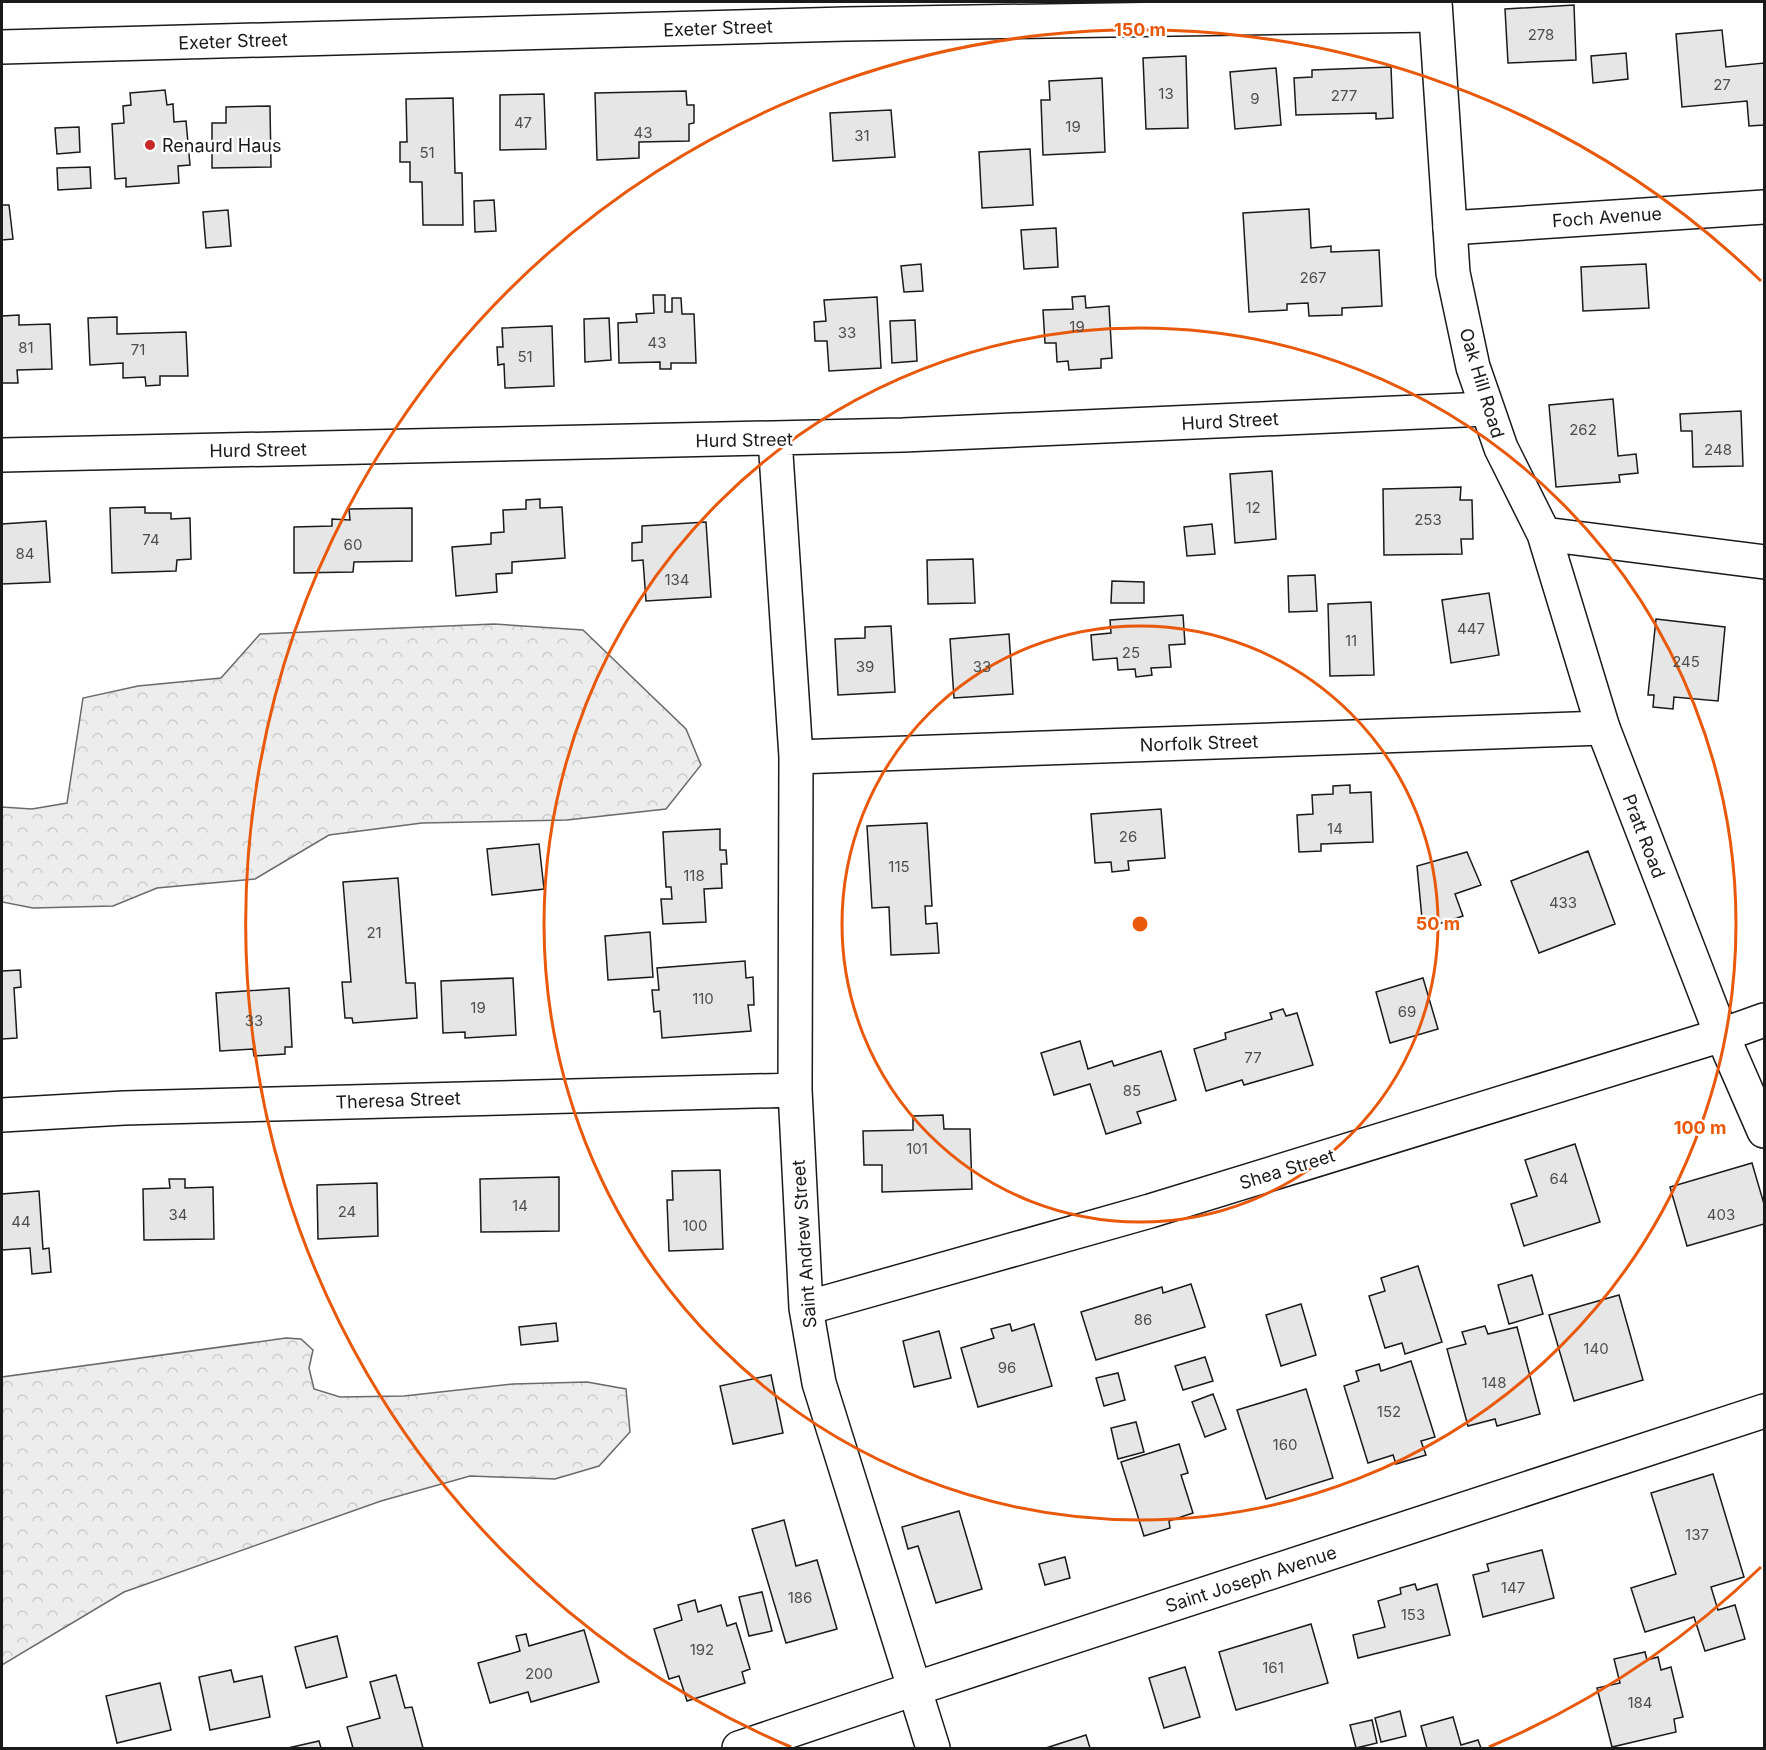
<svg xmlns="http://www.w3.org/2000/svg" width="1766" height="1750" viewBox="0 0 1766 1750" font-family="Inter,sans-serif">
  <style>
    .forest { fill: url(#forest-crowns); stroke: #6a6a6a; stroke-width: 1.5 }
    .building { fill: #e6e6e6; stroke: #1a1a1a; stroke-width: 1.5 }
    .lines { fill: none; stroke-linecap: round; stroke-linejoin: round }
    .street-casing { stroke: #1a1a1a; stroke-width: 36 }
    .secondary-casing { stroke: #1a1a1a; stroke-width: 36 }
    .street { stroke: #fff; stroke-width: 33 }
    .secondary { stroke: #fff; stroke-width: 33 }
    .ring { fill: none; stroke: #e8590c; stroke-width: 3 }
    .poi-dot { fill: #c62828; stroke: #fff; stroke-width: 2 }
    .labels { text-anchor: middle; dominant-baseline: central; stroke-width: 4.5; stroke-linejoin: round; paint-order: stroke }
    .number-label { font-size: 15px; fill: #4d4d4d }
    .street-label { font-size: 18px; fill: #1a1a1a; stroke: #fff }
    .poi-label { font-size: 18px; fill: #1a1a1a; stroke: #fff; text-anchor: start }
    .centre { fill: #e8590c; stroke: #fff; stroke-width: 3 }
    .ring-label { font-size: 18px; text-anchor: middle; font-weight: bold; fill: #e8590c; stroke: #fff; stroke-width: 4.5; stroke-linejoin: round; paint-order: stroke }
  </style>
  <defs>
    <pattern id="forest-crowns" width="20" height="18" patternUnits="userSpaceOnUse" patternTransform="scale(1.5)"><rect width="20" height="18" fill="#ededed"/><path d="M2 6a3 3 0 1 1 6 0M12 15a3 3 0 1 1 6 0" fill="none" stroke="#cbcbcb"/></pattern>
  </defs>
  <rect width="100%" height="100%" fill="#fff"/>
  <path class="forest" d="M494 624 583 630 686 729 701 765 666 809 567 820 422 823 329 835 255 879 157 888 113 906 33 908 2 902V807L32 809 67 803 83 698 138 686 221 678 260 634Z
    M286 1338 301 1339 313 1350 309 1368 314 1389 340 1397 404 1396 513 1384 587 1382 626 1389 630 1432 599 1466 555 1479 470 1476 381 1501 124 1592 2 1665V1377Z"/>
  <path class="building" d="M1574 5 1576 60 1508 63 1505 9Z
    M1722 30 1726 67 1764 63V125L1749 126 1747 101 1682 107 1676 34Z
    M1626 53 1628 79 1593 83 1591 56Z
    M1186 56 1188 128 1146 129 1143 58Z
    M1391 67 1393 118 1376 119V113L1296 115 1294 78 1312 77V70Z
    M1276 68 1281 125 1235 129 1230 72Z
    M1102 78 1105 152 1043 155 1041 100H1050L1049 81Z
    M165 90 167 105 173 104 174 122 186 121 190 165 178 166 179 183 126 187V178L115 179 112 124 124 123 123 106 131 105 130 93Z
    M686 91 687 105H694V123L689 124V141L639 142V158L597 160 595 93Z
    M544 94 546 149 500 150V95Z
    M453 98 455 173H462L463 225H423L422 182H410V162H400V142H407L406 99Z
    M270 106 271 167 212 168V123H226V107Z
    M891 110 895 157 833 161 830 113Z
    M79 127 80 152 57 154 55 128Z
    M1030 149 1033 205 982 208 979 152Z
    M90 167 91 188 58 190 57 168Z
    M494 200 496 231 475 232 474 201Z
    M2 205H9L13 239 2 240Z
    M1309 209 1311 248 1331 246V252L1379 250 1382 306 1342 308V315L1309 316 1308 303 1287 304V310L1249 312 1243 213Z
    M228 210 231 246 206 248 203 212Z
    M1056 228 1058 267 1024 269 1021 230Z
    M921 264 923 291 904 292 901 266Z
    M1646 264 1649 308 1583 311 1581 267Z
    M653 295H665V312H672V298H681L682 314H694L696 363H671V369H660V362L619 363 618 323 637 322 636 314 654 313Z
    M1085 296 1086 308 1109 306 1112 358 1101 359V368L1069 370 1068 361 1057 362 1056 343H1045L1043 310 1073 309 1072 297Z
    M877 297 881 368 829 371 827 341H815L814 322 826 321 824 300Z
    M19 315V325L50 324 52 369 17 370 18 383H2V316Z
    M117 317V334L186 332 188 376H160V385L146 386 145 377 123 378V363L90 365 88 318Z
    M609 318 611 360 585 362 584 319Z
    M915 320 917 361 892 363 890 321Z
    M552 326 554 386 505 388 504 364 498 365 497 347H503L502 328Z
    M1613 399 1618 456 1636 454 1638 473 1619 475 1620 482 1556 487 1549 405Z
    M1741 411 1743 466 1693 467 1692 431H1681L1680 414Z
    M1272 471 1276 539 1235 543 1230 474Z
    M1461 487 1460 500H1472L1473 539H1461L1462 554 1384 555 1383 489Z
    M540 499V508L562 507 565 558 512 562V573L496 574 497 592 456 596 452 547 491 544V533L504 532 503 510 526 509V500Z
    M145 507V513H171V519L190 518 191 559 177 560 176 571 112 573 110 508Z
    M412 508V561L354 562 353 572 294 573V527L332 526V519L350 520 349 509Z
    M46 521 50 582 2 584V524Z
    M706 522 711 597 646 601 643 560 632 561V543L642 542V526Z
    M1212 524 1215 554 1187 556 1184 527Z
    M973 559 975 603 928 604 927 560Z
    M1315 575 1317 611 1289 612 1288 576Z
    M1112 581 1144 582V603H1111Z
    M1489 593 1499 655 1451 663 1442 600Z
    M1371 602 1374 675 1330 676 1328 604Z
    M1183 615 1185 644 1169 645 1171 667 1151 668 1152 675 1136 677 1135 669 1118 670 1117 658 1093 660 1091 635 1111 633 1110 620Z
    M1656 619 1725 627 1718 701 1674 697 1673 709 1653 707 1654 695H1648Z
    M891 626 895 692 838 695 835 639 865 638V627Z
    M1009 634 1013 694 954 698 950 639Z
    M1350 785V793L1371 792 1373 842 1321 844V851L1299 852 1297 815 1313 814 1312 795 1333 794V786Z
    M1161 809 1165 858 1128 861 1129 870 1112 872 1111 862 1095 863 1091 814Z
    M927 823 932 906H925L926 924 937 923 939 953 891 955 889 907 872 908 867 826Z
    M720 829V850H726L727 864H721L722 888 704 889 706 922 663 924 661 899H672L671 887H666L663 832Z
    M539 844 544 889 492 895 487 849Z
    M1588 851 1615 924 1539 953 1511 881Z
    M1467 852 1481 885 1455 894 1463 916 1423 929 1417 866Z
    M398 878 406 983H415L417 1018 353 1023 352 1018H345L342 982H351L343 882Z
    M650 932 653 977 608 980 605 936Z
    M745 961 746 978 753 977 754 1005H748L751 1031 662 1038 660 1011 654 1012 652 990H659L657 968Z
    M20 970 21 987 14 988 17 1038 2 1039V971Z
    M513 978 516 1035 465 1038V1032L443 1033 441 981Z
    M1423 978 1438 1029 1390 1043 1376 992Z
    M289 988 292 1047H285V1054L254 1056 253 1049 220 1051 216 993Z
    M1283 1009 1286 1016 1297 1013 1313 1065 1244 1085 1242 1080 1206 1091 1194 1049 1226 1039 1225 1033 1272 1019 1270 1013Z
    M1080 1041 1088 1069 1112 1061 1114 1066 1161 1051 1176 1100 1137 1112 1141 1123 1106 1134 1090 1084 1054 1095 1041 1053Z
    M943 1115 944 1129H970L972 1189 882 1192V1165H864L863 1131 913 1130V1116Z
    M1575 1144 1600 1222 1524 1246 1511 1204 1537 1196 1525 1160Z
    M1752 1163 1764 1204V1224L1687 1246 1670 1187Z
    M720 1170 723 1249 669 1251 667 1200H673L672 1171Z
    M559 1177V1231L481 1232 480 1179Z
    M169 1179H185V1188L213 1187 214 1239 144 1240 143 1189 170 1188Z
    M377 1183 378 1236 318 1239 317 1185Z
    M39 1191 43 1249 49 1248 51 1272 32 1274 30 1248 2 1250V1194Z
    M1418 1266 1442 1342 1405 1354 1402 1343 1385 1348 1369 1296 1385 1291 1381 1278Z
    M1532 1275 1543 1314 1509 1324 1498 1285Z
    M1191 1284 1205 1327 1096 1360 1081 1312 1162 1287 1163 1293Z
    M1619 1295 1643 1380 1574 1401 1549 1315Z
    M1301 1304 1316 1355 1281 1366 1266 1315Z
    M556 1323 558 1341 521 1345 519 1327Z
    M1010 1324 1012 1331 1034 1324 1052 1386 978 1407 961 1348 994 1338 991 1329Z
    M1485 1326 1488 1334 1517 1327 1540 1414 1497 1426 1495 1419 1468 1426 1447 1349 1466 1344 1462 1332Z
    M939 1331 951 1378 914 1387 903 1341Z
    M1205 1357 1213 1381 1183 1390 1175 1366Z
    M1411 1361 1435 1437 1421 1441 1426 1455 1396 1464 1393 1455 1368 1463 1344 1386 1359 1381 1356 1371 1379 1364 1381 1371Z
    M1118 1373 1125 1400 1104 1406 1096 1378Z
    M771 1375 783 1433 733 1444 720 1386Z
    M1306 1389 1333 1478 1266 1499 1237 1410Z
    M1213 1394 1226 1429 1205 1437 1192 1402Z
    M1136 1422 1144 1452 1118 1459 1111 1428Z
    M1179 1444 1188 1473 1181 1475 1193 1513 1169 1521 1170 1528 1144 1536 1121 1462Z
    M1713 1474 1744 1577 1711 1587 1718 1610 1735 1605 1745 1639 1705 1651 1694 1617 1645 1632 1631 1588 1676 1574 1651 1493Z
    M959 1511 982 1589 936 1603 918 1546 908 1549 902 1527Z
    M784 1520 796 1566 817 1560 837 1629 786 1643 752 1529Z
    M1542 1550 1554 1598 1483 1617 1473 1575 1489 1571 1487 1564Z
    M1065 1557 1070 1578 1045 1585 1039 1564Z
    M1415 1584 1417 1590 1437 1584 1450 1635 1358 1658 1353 1635 1385 1627 1378 1601 1401 1594 1400 1588Z
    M762 1592 772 1631 749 1636 739 1597Z
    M695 1600 698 1612 721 1605 727 1626 736 1623 750 1669 742 1672 745 1683 687 1701 679 1676 669 1679 654 1629 682 1620 678 1605Z
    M1311 1624 1328 1683 1236 1710 1219 1652Z
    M584 1630 599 1682 531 1702 528 1692 490 1703 478 1663 520 1651 516 1636 526 1634 529 1646Z
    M337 1636 347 1677 306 1688 295 1647Z
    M1645 1652 1647 1660 1658 1657 1661 1670 1671 1667 1683 1717 1674 1719 1676 1732 1612 1747 1597 1688 1620 1683 1614 1659Z
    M1185 1667 1200 1717 1164 1728 1149 1678Z
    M231 1670 234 1682 262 1676 270 1717 210 1730 199 1677Z
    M396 1675 405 1708 412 1707 423 1748H353L347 1727 380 1718 370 1682Z
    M160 1683 171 1730 117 1743 106 1696Z
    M1400 1711 1406 1736 1381 1742 1375 1718Z
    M1453 1717 1461 1745 1478 1740 1481 1748H1427L1421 1726Z
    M1372 1720 1377 1743 1356 1748 1350 1725Z
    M1086 1735 1090 1748H1046Z
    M319 1741 321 1748H288Z"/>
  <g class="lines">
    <g class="street-casing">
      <path id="street" d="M2 47 846 24 1435 15
        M1450 228 1764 207
        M775 439 796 757 795 1090 806 1308 819 1383 933 1748
        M2 455 903 435 1486 409
        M796 757 1603 728
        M2 1115 124 1108 795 1090
        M806 1308 1150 1211 1722 1035 1764 1020"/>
    </g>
    <g class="secondary-casing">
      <path id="secondary" d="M1435 2 1453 273 1473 367 1501 448 1544 534 1603 728 1716 1021 1764 1131
        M1544 534 1764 562
        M739 1748 914 1689 1764 1411"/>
    </g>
    <use href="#street" class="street"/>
    <use href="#secondary" class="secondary"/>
  </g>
  <g class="ring">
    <circle cx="1140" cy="924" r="298"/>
    <circle cx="1140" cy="924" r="596"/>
    <path d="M1761 1567A894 894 0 0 1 1489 1747M791 1747A894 894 0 1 1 1761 281"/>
  </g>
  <circle class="poi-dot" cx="150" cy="145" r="6"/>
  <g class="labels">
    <g class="number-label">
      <text x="1541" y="34">278</text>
      <text x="1722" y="84">27</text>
      <text x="1166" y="93">13</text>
      <text x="1344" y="95">277</text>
      <text x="1255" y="98">9</text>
      <text x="523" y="122">47</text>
      <text x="1073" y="126">19</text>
      <text x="643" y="132">43</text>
      <text x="862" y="135">31</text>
      <text x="427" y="152">51</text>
      <text x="1313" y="277">267</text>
      <text x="1077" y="326">19</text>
      <text x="847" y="332">33</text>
      <text x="657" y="342">43</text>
      <text x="26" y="347">81</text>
      <text x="138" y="349">71</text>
      <text x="525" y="356">51</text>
      <text x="1583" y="429">262</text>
      <text x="1718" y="449">248</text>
      <text x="1253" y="507">12</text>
      <text x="1428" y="519">253</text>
      <text x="151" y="539">74</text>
      <text x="353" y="544">60</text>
      <text x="25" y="553">84</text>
      <text x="677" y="579">134</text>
      <text x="1471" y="628">447</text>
      <text x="1351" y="640">11</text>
      <text x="1131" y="652">25</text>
      <text x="1686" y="661">245</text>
      <text x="865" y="666">39</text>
      <text x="982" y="666">33</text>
      <text x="1335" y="828">14</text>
      <text x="1128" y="836">26</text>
      <text x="899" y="866">115</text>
      <text x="694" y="875">118</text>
      <text x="1563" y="902">433</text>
      <text x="374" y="932">21</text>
      <text x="703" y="998">110</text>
      <text x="478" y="1007">19</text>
      <text x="1407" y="1011">69</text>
      <text x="254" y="1020">33</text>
      <text x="1253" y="1057">77</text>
      <text x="1132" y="1090">85</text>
      <text x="917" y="1148">101</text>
      <text x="1559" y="1178">64</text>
      <text x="520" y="1205">14</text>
      <text x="347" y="1211">24</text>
      <text x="178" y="1214">34</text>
      <text x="1721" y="1214">403</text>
      <text x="21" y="1221">44</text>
      <text x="695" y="1225">100</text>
      <text x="1143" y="1319">86</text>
      <text x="1596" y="1348">140</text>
      <text x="1007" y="1367">96</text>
      <text x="1494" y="1382">148</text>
      <text x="1389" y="1411">152</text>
      <text x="1285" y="1444">160</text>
      <text x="1697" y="1534">137</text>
      <text x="1513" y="1587">147</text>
      <text x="800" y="1597">186</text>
      <text x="1413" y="1614">153</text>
      <text x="702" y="1649">192</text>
      <text x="1273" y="1667">161</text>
      <text x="539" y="1673">200</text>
      <text x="1640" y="1702">184</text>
    </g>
    <g class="street-label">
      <text transform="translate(718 28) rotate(-2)">Exeter Street</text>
      <text transform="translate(233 41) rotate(-2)">Exeter Street</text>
      <text transform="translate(1607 217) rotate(-4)">Foch Avenue</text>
      <text transform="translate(1482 383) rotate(73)">Oak Hill Road</text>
      <text transform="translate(1230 421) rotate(-3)">Hurd Street</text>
      <text transform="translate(744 440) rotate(-1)">Hurd Street</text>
      <text transform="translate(258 450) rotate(-1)">Hurd Street</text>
      <text transform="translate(1199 743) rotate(-2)">Norfolk Street</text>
      <text transform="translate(1644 836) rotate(69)">Pratt Road</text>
      <text transform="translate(398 1100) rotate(-2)">Theresa Street</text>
      <text transform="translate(1287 1169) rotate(-17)">Shea Street</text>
      <text transform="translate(804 1244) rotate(-94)">Saint Andrew Street</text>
      <text transform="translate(1251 1579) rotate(-18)">Saint Joseph Avenue</text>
    </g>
    <g class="poi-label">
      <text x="162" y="145">Renaurd Haus</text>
    </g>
  </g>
  <circle cx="1140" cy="924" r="9" class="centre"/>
  <g class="ring-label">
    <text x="1140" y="36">150 m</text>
    <text x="1438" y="930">50 m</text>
    <text x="1700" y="1134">100 m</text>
  </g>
  <rect width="1766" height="1750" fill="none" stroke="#1a1a1a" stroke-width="6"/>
</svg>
